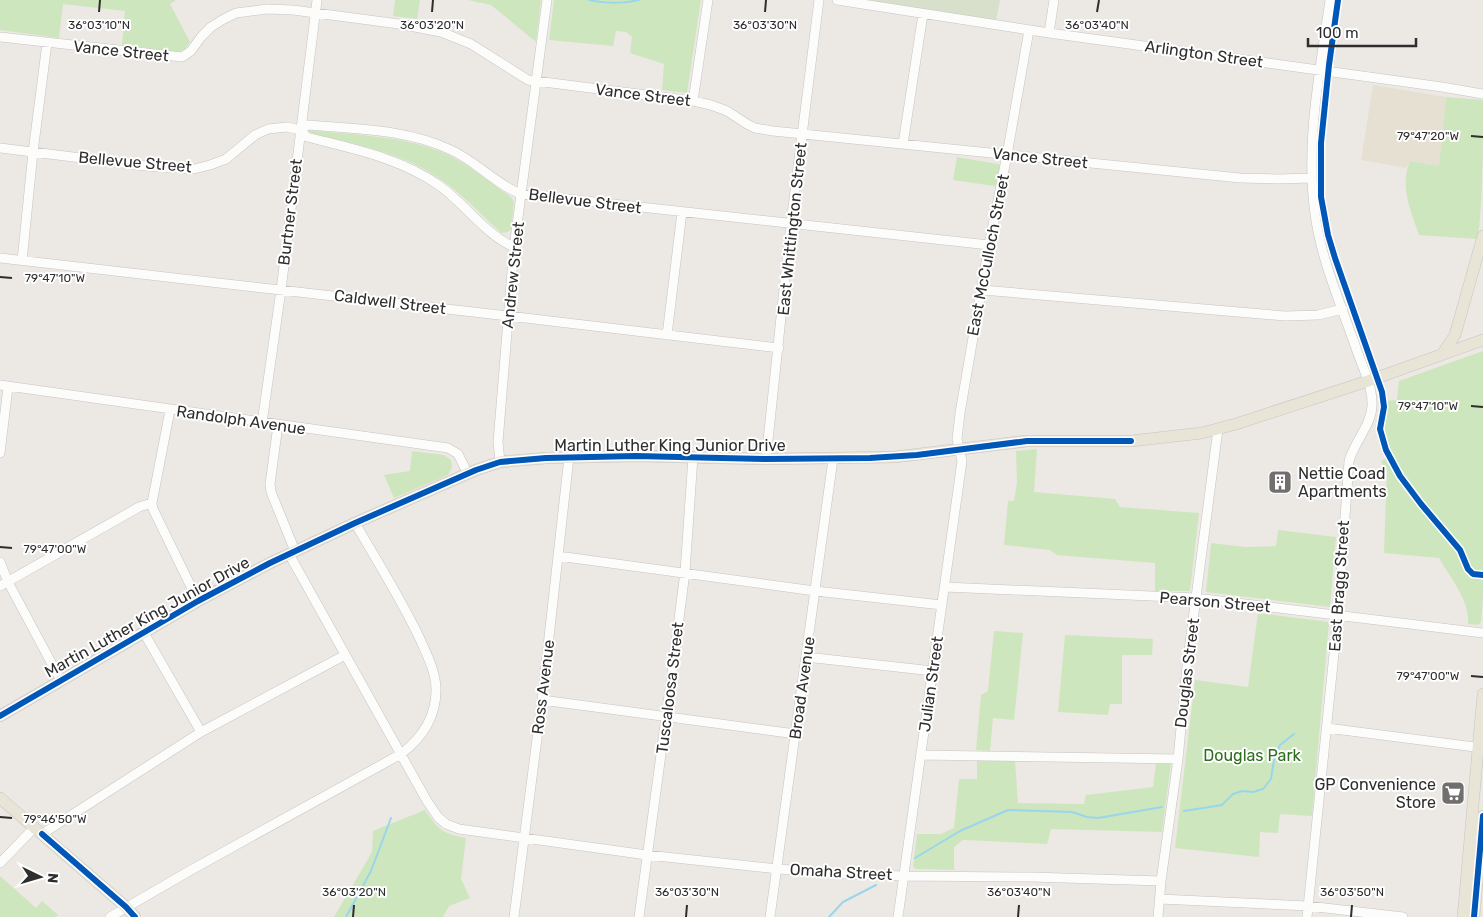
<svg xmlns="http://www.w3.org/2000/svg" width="1483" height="917" viewBox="0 0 1483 917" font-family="Rubik,sans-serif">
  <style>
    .education { fill: #e6e0d3 }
    .green { fill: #cee6be }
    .cemetery { fill: #d8e0cc }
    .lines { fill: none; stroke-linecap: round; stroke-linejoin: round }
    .stream { stroke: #99d6ec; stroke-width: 2 }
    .minor-casing { stroke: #c5c4c5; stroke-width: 10 }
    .major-casing { stroke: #c6c5c4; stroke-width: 12 }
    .minor { stroke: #fcfcfb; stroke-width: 9 }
    .major { stroke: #e8e4d6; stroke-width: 11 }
    .cycleway-casing { stroke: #fff; stroke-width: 9 }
    .cycleway { stroke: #0057b8; stroke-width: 6 }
    .ticks { fill: none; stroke: #2e2e2e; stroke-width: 2 }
    .labels { text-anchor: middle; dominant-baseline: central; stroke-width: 4; stroke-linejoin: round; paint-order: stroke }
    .street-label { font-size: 16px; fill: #2e2e2e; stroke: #fff }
    .poi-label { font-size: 16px; fill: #2e2e2e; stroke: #fff; text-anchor: start }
    .park-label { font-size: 16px; fill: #2c6e1b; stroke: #fff }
    .ticks-label { font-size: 12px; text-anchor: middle; fill: #2e2e2e; stroke: #fff; stroke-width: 4; stroke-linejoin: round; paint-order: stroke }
  </style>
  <rect width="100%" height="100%" fill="#ece8e4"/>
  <path class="education" d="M1373 85 1446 97 1439 166 1410 161 1406 168 1361 160Z"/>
  <path class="green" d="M0 0H176L170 4 190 42 185 49 178 52 122 45 125 11 63 4 59 38 0 30Z
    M395 0H420L417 19 393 16Z
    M468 0H541L536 42 491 5Z
    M554 0H701L687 93 662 90 664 64 630 53 632 37 626 32 616 31 613 46 549 40Z
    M1446 97 1483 100C1483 146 1483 194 1478 239L1419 235C1411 212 1399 185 1410 161L1439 166Z
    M309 130C352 135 398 135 439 151 465 161 488 181 511 197L514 202 511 229 508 232 501 233C481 214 462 194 440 179 402 152 353 144 309 133Z
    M957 157 1004 165 1001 187 953 180Z
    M1483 351V596L1481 622 1478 625 1468 624C1470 601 1450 577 1439 558L1384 553 1387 471 1381 462 1386 457C1395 472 1405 488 1416 502 1433 523 1454 541 1464 567L1469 564 1459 544 1420 497 1408 481 1386 444 1382 428 1387 401 1397 400 1399 381Z
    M1037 449 1034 492 1115 499 1120 507 1199 513 1190 591H1155V563L1057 555 1050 550 1004 545 1008 501H1014L1017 482 1016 451Z
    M412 451 444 455 451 460 452 467 448 475 394 498 384 475 410 471Z
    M1278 530 1336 537 1330 607 1206 592 1211 543 1245 547 1276 546Z
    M1258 613 1329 622 1312 816 1280 814 1278 833 1260 832 1259 857 1175 848 1195 680 1248 687Z
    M994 631 1023 633 1014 720 993 718 990 751 976 750 981 695 988 691Z
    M1065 635 1153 639 1152 655H1122V704H1110L1108 715 1058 712Z
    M977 761H1015L1018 803 1084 804 1086 795 1153 787 1156 763H1171L1162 832 1051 829 1047 844 963 840 954 847V870L916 869 913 867 917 834H941L954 828 959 779H977Z
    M425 810C439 830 441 833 466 838L461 879 470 898 449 906 443 917H334L372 852 373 831Z
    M0 876 36 908 42 901 58 915 56 917H0Z"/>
  <path class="cemetery" d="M868 0H1000L996 21Z"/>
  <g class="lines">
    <path class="stream" d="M589 0C607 4 622 4 639 0
      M1184 811 1222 805 1233 794 1242 791 1253 792 1263 789 1271 779 1274 760 1280 745 1294 734
      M915 858 960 831 1008 810 1072 812 1087 817 1098 818 1162 807
      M346 917 371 871 391 818
      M829 917 843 902 876 885"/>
    <g class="minor-casing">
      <path id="minor" d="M837 0 1049 33 1442 87 1483 94
        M1049 33 1054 0
        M0 37 182 57 191 51 201 37 211 27 222 20 236 13 267 9 293 10 399 24 441 32 471 44 528 80 693 101 711 105 727 111 747 124 755 128 773 131 1240 178 1278 179 1311 178
        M693 101 708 0
        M300 130 307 137C353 149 401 158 440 186 465 204 486 235 514 247
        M903 144 923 14
        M0 148 146 166 194 169 210 165 226 159 255 135 268 129 287 127 300 130 308 125C356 129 407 129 451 150 476 161 495 184 521 194L989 245
        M0 258 508 316 779 348
        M22 261 33 152 47 43
        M982 290 1285 316 1318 315 1343 309
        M667 335 682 212
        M0 385 448 448 458 454 468 474
        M170 410 152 503 153 509 198 601
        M262 423 281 290 317 0
        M278 425 270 484 271 492 295 551
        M0 453 8 387
        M766 459 791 223 819 0
        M500 462 498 442 514 247 547 0
        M289 554 427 801 438 817 446 824 459 829 647 855 778 869 846 874 903 876 1031 877 1161 881
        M558 556 815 591 942 605
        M0 562 8 582 61 681
        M0 586 139 507 152 503
        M945 587 1196 598 1483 633
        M144 633 201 732
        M806 657 933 671
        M542 700 796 734
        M1327 728 1483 748
        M921 755 1178 759
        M42 834 201 732 345 655
        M0 863 35 827
        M1160 899 1308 906 1403 917
        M110 917 191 870 401 754C422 738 436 718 436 690 436 672 427 655 420 639 401 599 377 561 355 523
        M514 917 542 700 569 457
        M639 917 674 658 685 572 693 457
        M770 917 833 459
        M898 917 962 461 957 439 960 413 989 245 1007 155 1029 30
        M1158 917 1161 881 1178 759 1187 666 1218 429
        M1307 917 1338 615 1349 461C1354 442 1371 426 1372 406 1373 388 1363 368 1357 351 1342 307 1321 260 1315 214 1305 143 1320 71 1330 0"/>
    </g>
    <g class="major-casing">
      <path id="major" d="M1443 353 1455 335 1483 236
        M0 716 198 601 270 563 355 523 476 470 500 462 546 458 636 456 766 459 895 457 1027 441H1131L1202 433 1236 424 1368 381 1483 340
        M0 798 126 907 135 917
        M1463 917 1483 694
        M1474 917 1483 816"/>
    </g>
    <use href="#minor" class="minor"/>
    <use href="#major" class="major"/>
    <g class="cycleway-casing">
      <path id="cycleway" d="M1338 0 1329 65 1321 143V197L1328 235 1335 258 1382 392 1384 407 1380 429 1386 450 1400 476 1421 504 1460 550 1468 569 1473 574 1483 575
        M0 716 198 601 270 563 355 523 476 470 500 462 546 458 636 456 766 459 870 458 917 455 1027 441H1131
        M42 834 126 907 135 917
        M1474 917 1483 816"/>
    </g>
    <use href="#cycleway" class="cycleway"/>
  </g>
  <path class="ticks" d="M99 12 100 0M432 12 433 0M765 12 766 0M1097 12 1099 0M1471 136 1483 137M0 277 12 278M1471 406 1483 407M0 547 12 548M1471 676 1483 677M0 817 12 818M353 917 354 905M686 917 687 905M1018 917 1019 905M1351 917 1352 905"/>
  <defs>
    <g id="building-square" transform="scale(1.25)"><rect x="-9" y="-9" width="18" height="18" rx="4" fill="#706f6e" stroke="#fff"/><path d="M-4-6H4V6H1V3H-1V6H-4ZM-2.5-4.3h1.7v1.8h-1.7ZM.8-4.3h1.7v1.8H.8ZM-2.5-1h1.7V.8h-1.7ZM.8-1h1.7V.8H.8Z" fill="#fff"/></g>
    <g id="supermarket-square" transform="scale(1.25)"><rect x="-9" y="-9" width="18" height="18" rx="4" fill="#706f6e" stroke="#fff"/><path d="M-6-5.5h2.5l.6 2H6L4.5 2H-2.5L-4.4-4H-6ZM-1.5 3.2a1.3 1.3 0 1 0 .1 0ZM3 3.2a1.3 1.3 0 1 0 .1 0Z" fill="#fff"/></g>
  </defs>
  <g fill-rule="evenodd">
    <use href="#building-square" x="1280" y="482"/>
    <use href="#supermarket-square" x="1453" y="793"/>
  </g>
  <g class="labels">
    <g class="street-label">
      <text transform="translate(121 51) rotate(6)">Vance Street</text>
      <text transform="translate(1204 54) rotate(8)">Arlington Street</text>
      <text transform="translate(643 95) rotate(7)">Vance Street</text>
      <text transform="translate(1040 158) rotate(6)">Vance Street</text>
      <text transform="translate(135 162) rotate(5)">Bellevue Street</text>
      <text transform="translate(585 201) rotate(7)">Bellevue Street</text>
      <text transform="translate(290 212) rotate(-83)">Burtner Street</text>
      <text transform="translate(792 229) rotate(-84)">East Whittington Street</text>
      <text transform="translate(988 255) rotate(-79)">East McCulloch Street</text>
      <text transform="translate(513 275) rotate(-84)">Andrew Street</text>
      <text transform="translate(390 302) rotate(7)">Caldwell Street</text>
      <text transform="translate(241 420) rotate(8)">Randolph Avenue</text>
      <text x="670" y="445">Martin Luther King Junior Drive</text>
      <text transform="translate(1339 586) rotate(-86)">East Bragg Street</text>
      <text transform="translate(1215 602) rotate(5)">Pearson Street</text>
      <text transform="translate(147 617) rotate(-29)">Martin Luther King Junior Drive</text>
      <text transform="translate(1187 673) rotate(-83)">Douglas Street</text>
      <text transform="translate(931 684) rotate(-82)">Julian Street</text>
      <text transform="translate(543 687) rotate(-83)">Ross Avenue</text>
      <text transform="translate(670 688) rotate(-83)">Tuscaloosa Street</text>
      <text transform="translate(802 688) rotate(-82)">Broad Avenue</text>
      <text transform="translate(841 872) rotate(3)">Omaha Street</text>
    </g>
    <g class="poi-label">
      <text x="1298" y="473">Nettie Coad<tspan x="1298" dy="18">Apartments</tspan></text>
      <text x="1436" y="784" text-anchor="end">GP Convenience<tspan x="1436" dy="18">Store</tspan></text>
    </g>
    <g class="park-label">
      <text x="1252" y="755">Douglas Park</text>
    </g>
  </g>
  <g class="ticks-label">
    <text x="99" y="29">36°03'10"N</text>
    <text x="432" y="29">36°03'20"N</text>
    <text x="765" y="29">36°03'30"N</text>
    <text x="1097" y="29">36°03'40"N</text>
    <text x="1428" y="140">79°47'20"W</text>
    <text x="55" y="282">79°47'10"W</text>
    <text x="1428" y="410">79°47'10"W</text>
    <text x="55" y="553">79°47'00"W</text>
    <text x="1428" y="680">79°47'00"W</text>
    <text x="55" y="823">79°46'50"W</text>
    <text x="354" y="896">36°03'20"N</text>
    <text x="687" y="896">36°03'30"N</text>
    <text x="1019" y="896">36°03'40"N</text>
    <text x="1352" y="896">36°03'50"N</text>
  </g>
  <g transform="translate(40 877) rotate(95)" stroke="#ffffff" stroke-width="4" paint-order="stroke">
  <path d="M0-4L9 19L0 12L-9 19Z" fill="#2e2e2e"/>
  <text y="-8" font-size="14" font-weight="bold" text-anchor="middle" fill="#2e2e2e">N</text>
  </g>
  <path d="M1308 38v8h108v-8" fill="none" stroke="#2e2e2e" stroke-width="2.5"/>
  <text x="1316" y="38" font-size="15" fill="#2e2e2e" stroke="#ffffff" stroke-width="4" paint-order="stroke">100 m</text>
</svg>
